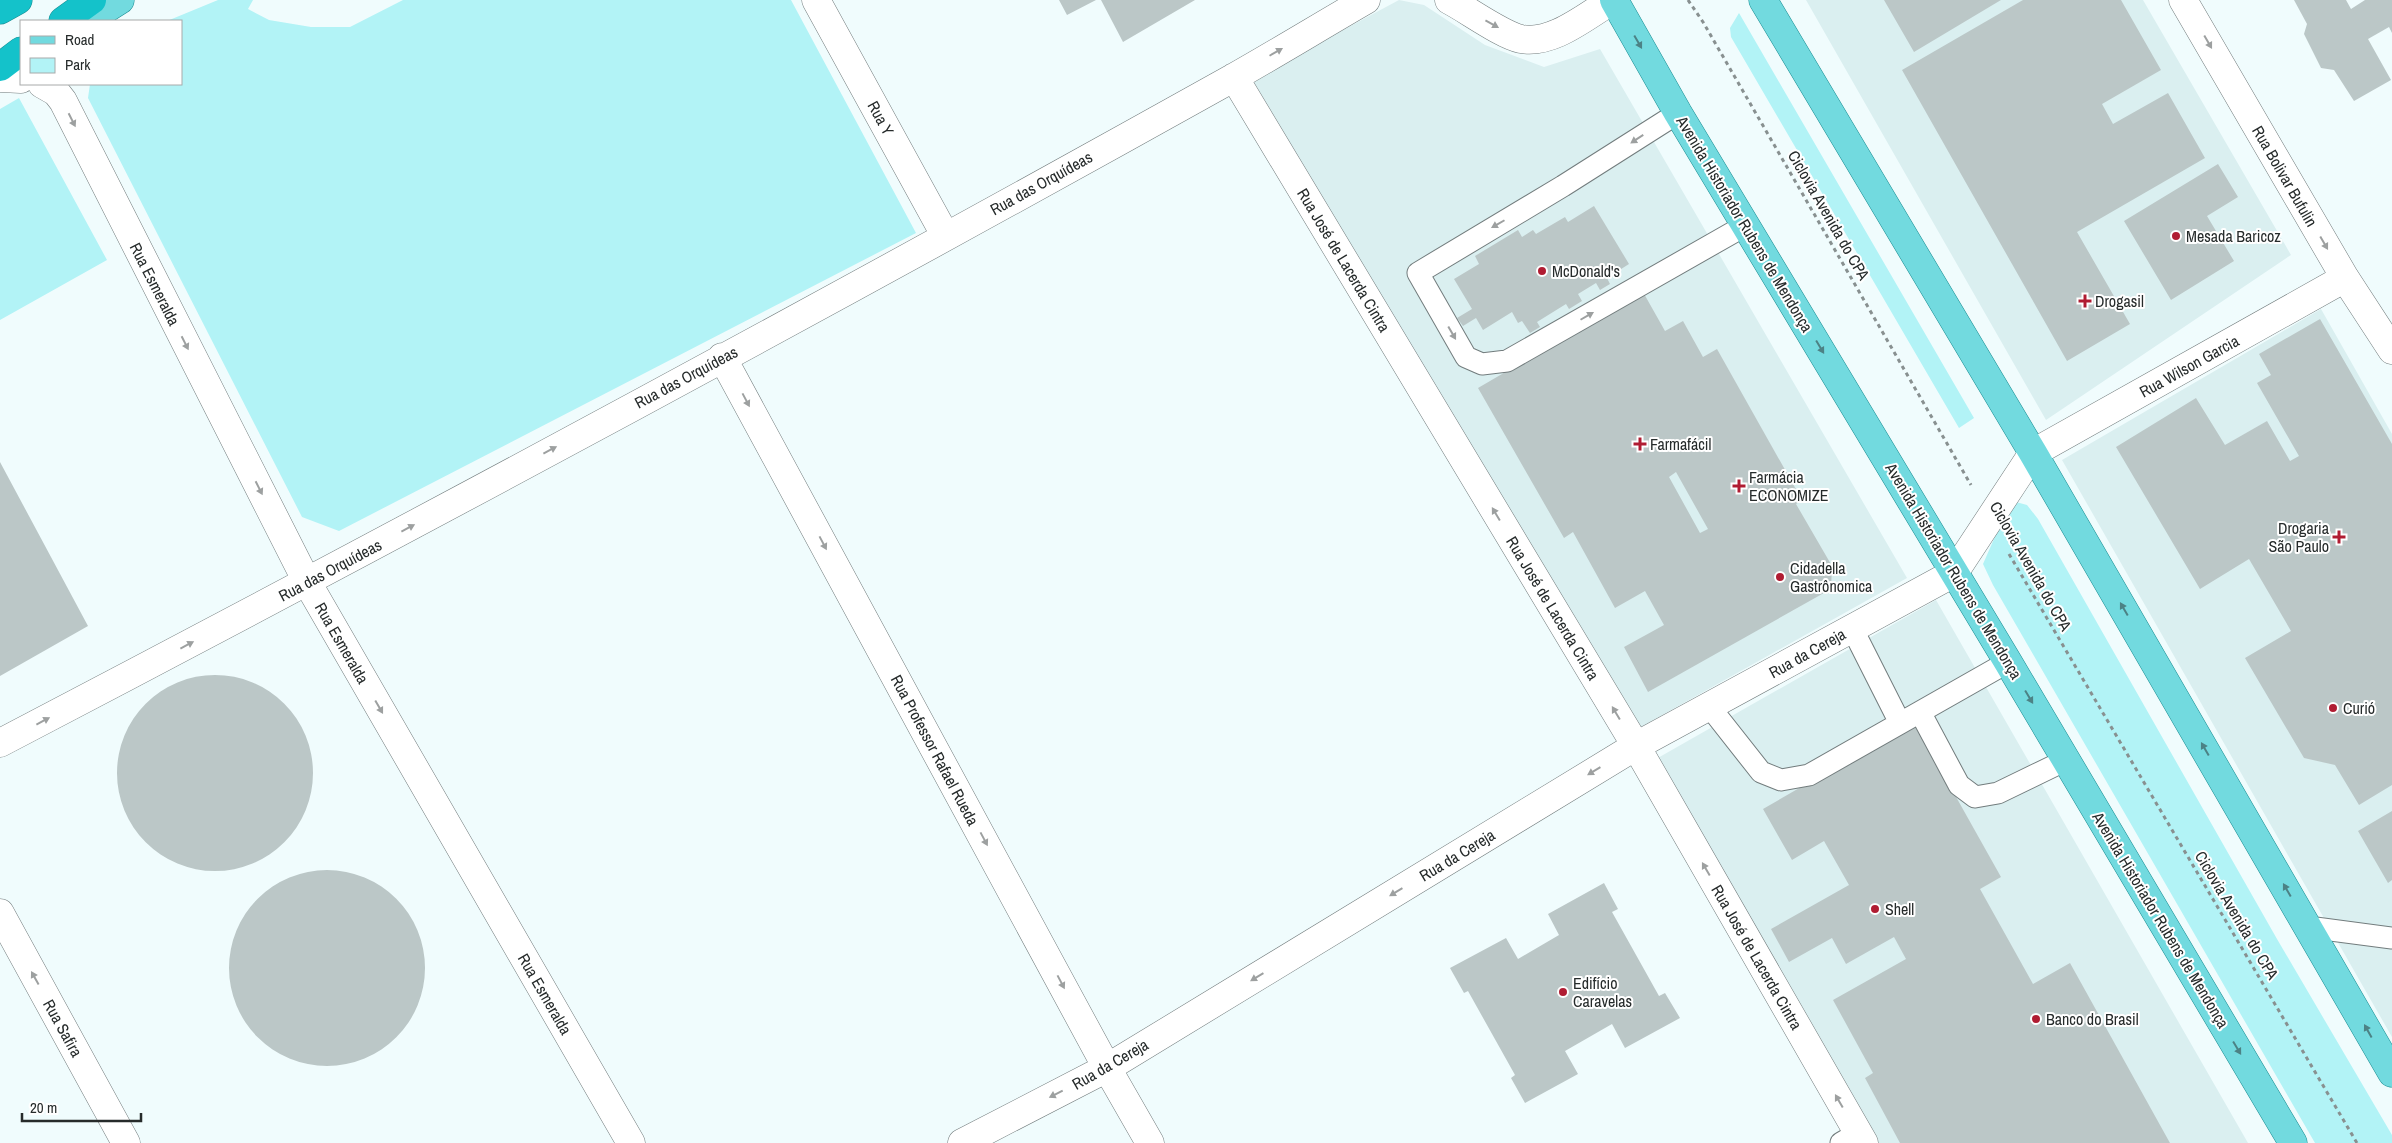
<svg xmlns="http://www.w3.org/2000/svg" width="2392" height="1143" viewBox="0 0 2392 1143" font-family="'Archivo Narrow',sans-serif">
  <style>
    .built { fill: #daeff0 }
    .green { fill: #b2f3f6 }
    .building { fill: #bbc7c7; fill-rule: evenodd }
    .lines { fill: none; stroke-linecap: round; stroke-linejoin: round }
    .lane-casing { stroke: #727c7d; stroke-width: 23 }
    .street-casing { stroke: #727c7d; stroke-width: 29 }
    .primary-casing { stroke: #1a8d92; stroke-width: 29 }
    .highway-casing { stroke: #1a8d92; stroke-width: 29 }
    .path { stroke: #889090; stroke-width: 3; stroke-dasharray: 4 4; stroke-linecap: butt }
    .lane { stroke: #fff; stroke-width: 21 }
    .street { stroke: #fff; stroke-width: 28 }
    .primary { stroke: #72dadf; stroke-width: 28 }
    .highway { stroke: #14c2ca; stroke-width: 28 }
    .oneway { fill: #9da0a0 }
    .oneway2 { fill: #4c8285 }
    .poi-dot { fill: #b01c32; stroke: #fff; stroke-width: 2 }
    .labels { text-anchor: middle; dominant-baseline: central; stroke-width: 4; stroke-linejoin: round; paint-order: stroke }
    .street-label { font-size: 16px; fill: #262b2b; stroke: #fff }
    .poi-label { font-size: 16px; fill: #262b2b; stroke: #fff; text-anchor: start }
  </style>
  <rect width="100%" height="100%" fill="#f0fcfd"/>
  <path class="built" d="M1399 0 1424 5 1485 45 1544 67 1600 49 1907 578 1639 728 1252 79Z
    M1806 0H2143L2291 255 2046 420Z
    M2321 309 2392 434V1037L2062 460Z
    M1936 600 2248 1143H1875L1656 759Z"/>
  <path class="green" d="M218 0H253L248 9 269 20 311 27H350L403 0H791L916 233 339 531 302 517 88 98 90 84H181V21H167Z
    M1739 13 1974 418 1959 428 1731 37 1730 28Z
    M19 98 107 260 0 320V109Z
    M2016 502 2027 505 2038 519 2277 939 2392 1135V1143H2315L1993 585 1983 564 2008 507Z"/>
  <path class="building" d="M1059 0H1096L1067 15Z
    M1101 0H1195L1123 42Z
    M1884 0H2001L1914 52Z
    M2023 0H2121L2161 70 2102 104 2113 124 2168 93 2205 158 2077 232 2130 324 2067 361 1902 70Z
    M2294 0H2346L2351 9 2365 0H2392V33L2389 27 2368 39 2391 80 2354 101 2334 70 2321 68 2304 34 2307 24Z
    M2218 164 2238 197 2207 216 2234 261 2171 300 2124 221Z
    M1594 206 1629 264 1607 278 1610 284 1600 290 1596 283 1578 294 1582 301 1569 309 1566 304 1537 322 1540 327 1530 333 1522 321 1518 323 1512 312 1483 330 1476 318 1463 326 1457 318 1472 309 1454 279 1479 264 1475 256 1518 230 1522 237 1533 230 1536 234 1565 217 1568 222Z
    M1643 292 1665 331 1683 321 1703 357 1717 349 1802 500 1796 504 1832 566 1831 589 1648 692 1624 647 1664 625 1645 591 1615 608 1573 532 1564 538 1478 388ZM1676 472 1708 529 1700 533 1669 477Z
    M2320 319 2392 444V785L2359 805 2335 765 2304 758 2245 658 2291 631 2249 559 2200 589 2116 447 2196 398 2225 445 2267 421 2290 461 2299 456 2257 383 2271 375 2259 354Z
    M0 462 88 626 0 676Z
    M117 773a98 98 0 1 1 196 0a98 98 0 1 1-196 0Z
    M1914 722 2001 877 1980 889 2033 984 2070 963 2170 1143H1900L1865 1078 1873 1073 1833 1000 1906 959 1894 937 1846 964 1832 938 1789 962 1771 929 1849 885 1824 841 1792 860 1763 809Z
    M2392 811V880L2388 883 2358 831Z
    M229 968a98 98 0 1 1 196 0a98 98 0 1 1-196 0Z
    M1604 883 1618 909 1612 912 1659 996 1665 993 1680 1018 1625 1048 1612 1024 1565 1051 1578 1074 1525 1103 1511 1078 1515 1075 1468 991 1464 993 1450 968 1506 938 1518 959 1559 935 1548 914Z"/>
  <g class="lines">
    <g class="lane-casing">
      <path id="lane" d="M1678 113 1563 186 1418 273 1466 357 1482 364 1507 361 1746 225
        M1852 628 1900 723
        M1709 706 1761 772 1781 780 1809 775 2008 662
        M1920 712 1959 785 1975 797 1998 793 2066 760
        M2308 927 2392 938
        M1841 1143 1858 1133"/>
    </g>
    <g class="street-casing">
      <path id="street" d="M816 0 945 235
        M1449 0C1468 10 1502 35 1521 39 1553 45 1587 15 1613 0
        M2183 0 2345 278 2392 350
        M1234 77 1636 746 1864 1143
        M0 78 21 79
        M42 84 56 92 63 101 307 582 631 1143
        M722 357 1107 1068 1150 1143
        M0 743C413 527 824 306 1231 79 1277 53 1321 26 1366 0
        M0 913 126 1143
        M962 1143 1107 1068 1636 746 1954 573 2033 453 2345 278"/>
    </g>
    <g class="primary-casing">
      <path id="primary" d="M1614 0 1678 113 2008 662 2293 1143
        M1763 0 2033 453 2392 1073
        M87 21 120 0"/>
    </g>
    <g class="highway-casing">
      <path id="highway" d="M0 10 18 0
        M63 21 92 0
        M0 67 21 51"/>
    </g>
    <path class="path" d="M1688 0 1703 22 1971 485
      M2009 554 2357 1143"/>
    <use href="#lane" class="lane"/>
    <use href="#street" class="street"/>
    <use href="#primary" class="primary"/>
    <use href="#highway" class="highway"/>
  </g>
  <defs><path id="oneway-solid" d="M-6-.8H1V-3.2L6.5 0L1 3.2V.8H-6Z" transform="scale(1.25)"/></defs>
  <g class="oneway">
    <use href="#oneway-solid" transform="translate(1492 24) rotate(29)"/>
    <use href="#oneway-solid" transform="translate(2208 42) rotate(60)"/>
    <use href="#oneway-solid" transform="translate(1276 52) rotate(-30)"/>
    <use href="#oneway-solid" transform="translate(72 120) rotate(63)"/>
    <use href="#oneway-solid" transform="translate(1637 139) rotate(147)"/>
    <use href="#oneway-solid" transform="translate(1498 224) rotate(150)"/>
    <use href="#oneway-solid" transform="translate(2324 243) rotate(60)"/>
    <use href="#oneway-solid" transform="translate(1587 316) rotate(-30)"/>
    <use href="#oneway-solid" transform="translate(1452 333) rotate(60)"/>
    <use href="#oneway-solid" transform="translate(185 343) rotate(63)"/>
    <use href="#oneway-solid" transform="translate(746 400) rotate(62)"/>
    <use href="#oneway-solid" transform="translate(550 450) rotate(-28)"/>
    <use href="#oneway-solid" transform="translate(259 488) rotate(63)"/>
    <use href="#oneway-solid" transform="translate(1496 514) rotate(-121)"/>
    <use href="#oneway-solid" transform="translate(408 528) rotate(-28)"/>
    <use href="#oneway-solid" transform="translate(823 543) rotate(62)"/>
    <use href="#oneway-solid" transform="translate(187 645) rotate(-28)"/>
    <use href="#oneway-solid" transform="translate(379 707) rotate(60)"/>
    <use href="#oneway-solid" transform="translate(1616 713) rotate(-121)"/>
    <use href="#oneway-solid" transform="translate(43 721) rotate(-28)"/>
    <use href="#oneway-solid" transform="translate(1594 771) rotate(149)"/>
    <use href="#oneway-solid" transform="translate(984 839) rotate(62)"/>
    <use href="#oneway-solid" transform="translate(1706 869) rotate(-120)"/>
    <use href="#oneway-solid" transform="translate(1396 892) rotate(149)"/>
    <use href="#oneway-solid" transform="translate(1257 977) rotate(149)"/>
    <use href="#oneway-solid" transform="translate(35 978) rotate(-119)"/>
    <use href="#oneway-solid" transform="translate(1061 982) rotate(62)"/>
    <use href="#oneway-solid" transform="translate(1056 1094) rotate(153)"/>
    <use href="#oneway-solid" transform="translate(1839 1101) rotate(-120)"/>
  </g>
  <g class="oneway2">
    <use href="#oneway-solid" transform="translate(1638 42) rotate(60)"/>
    <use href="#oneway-solid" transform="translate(1820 347) rotate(59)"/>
    <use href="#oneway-solid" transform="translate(2124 609) rotate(-120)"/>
    <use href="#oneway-solid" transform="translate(2029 697) rotate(59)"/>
    <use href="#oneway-solid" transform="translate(2205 749) rotate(-120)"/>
    <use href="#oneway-solid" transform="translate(2287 890) rotate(-120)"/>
    <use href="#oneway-solid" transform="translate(2368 1031) rotate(-119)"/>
    <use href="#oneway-solid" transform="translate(2237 1048) rotate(59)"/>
  </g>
  <g class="poi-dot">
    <circle cx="2176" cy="236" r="5"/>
    <circle cx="1542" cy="271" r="5"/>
    <path d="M2082.5 293.5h5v5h5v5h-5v5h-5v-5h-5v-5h5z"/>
    <path d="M1637.5 436.5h5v5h5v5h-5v5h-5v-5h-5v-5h5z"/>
    <path d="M1736.5 478.5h5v5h5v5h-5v5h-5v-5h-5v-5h5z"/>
    <path d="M2336.5 529.5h5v5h5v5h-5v5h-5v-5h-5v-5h5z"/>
    <circle cx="1780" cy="577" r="5"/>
    <circle cx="2333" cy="708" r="5"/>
    <circle cx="1875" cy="909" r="5"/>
    <circle cx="1563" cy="992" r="5"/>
    <circle cx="2036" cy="1019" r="5"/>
  </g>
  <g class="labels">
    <g class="street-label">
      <text transform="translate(881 118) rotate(61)">Rua Y</text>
      <text transform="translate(2285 176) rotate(60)">Rua Bolivar Bufulin</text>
      <text transform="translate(1041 183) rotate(-29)">Rua das Orquídeas</text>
      <text transform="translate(1829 215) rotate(60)">Ciclovia Avenida do CPA</text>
      <text transform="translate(1745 224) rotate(59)">Avenida Historiador Rubens de Mendonça</text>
      <text transform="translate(1344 260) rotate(59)">Rua José de Lacerda Cintra</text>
      <text transform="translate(155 284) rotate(63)">Rua Esmeralda</text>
      <text transform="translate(2189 366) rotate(-29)">Rua Wilson Garcia</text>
      <text transform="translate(686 377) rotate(-28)">Rua das Orquídeas</text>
      <text transform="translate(2031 566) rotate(60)">Ciclovia Avenida do CPA</text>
      <text transform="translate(330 570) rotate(-28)">Rua das Orquídeas</text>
      <text transform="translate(1954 571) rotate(59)">Avenida Historiador Rubens de Mendonça</text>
      <text transform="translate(1553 608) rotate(59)">Rua José de Lacerda Cintra</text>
      <text transform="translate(342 643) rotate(60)">Rua Esmeralda</text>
      <text transform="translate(1807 653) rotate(-29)">Rua da Cereja</text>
      <text transform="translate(935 750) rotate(62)">Rua Professor Rafael Rueda</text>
      <text transform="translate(1457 855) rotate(-31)">Rua da Cereja</text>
      <text transform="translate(2237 915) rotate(59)">Ciclovia Avenida do CPA</text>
      <text transform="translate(2161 920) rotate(59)">Avenida Historiador Rubens de Mendonça</text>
      <text transform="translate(1757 957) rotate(60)">Rua José de Lacerda Cintra</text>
      <text transform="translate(545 994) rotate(60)">Rua Esmeralda</text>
      <text transform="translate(63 1028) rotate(61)">Rua Safira</text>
      <text transform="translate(1110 1064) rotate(-30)">Rua da Cereja</text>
    </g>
    <g class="poi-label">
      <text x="2186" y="236">Mesada Baricoz</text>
      <text x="1552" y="271">McDonald's</text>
      <text x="2095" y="301">Drogasil</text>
      <text x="1650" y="444">Farmafácil</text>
      <text x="1749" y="477">Farmácia<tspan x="1749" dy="18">ECONOMIZE</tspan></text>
      <text x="2329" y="528" text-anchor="end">Drogaria<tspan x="2329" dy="18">São Paulo</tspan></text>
      <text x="1790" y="568">Cidadella<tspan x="1790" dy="18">Gastrônomica</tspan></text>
      <text x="2343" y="708">Curió</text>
      <text x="1885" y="909">Shell</text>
      <text x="1573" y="983">Edifício<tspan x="1573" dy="18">Caravelas</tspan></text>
      <text x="2046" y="1019">Banco do Brasil</text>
    </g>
  </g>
  <rect x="20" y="20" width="162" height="65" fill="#ffffff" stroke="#a8aaaa"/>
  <rect x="30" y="36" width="25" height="8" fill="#72dadf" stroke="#a8aaaa"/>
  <text x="65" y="45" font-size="15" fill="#262b2b">Road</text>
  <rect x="30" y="58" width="25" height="15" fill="#b2f3f6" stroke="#a8aaaa"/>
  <text x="65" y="70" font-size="15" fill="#262b2b">Park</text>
  <path d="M22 1113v8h119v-8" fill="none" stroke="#262b2b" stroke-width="2.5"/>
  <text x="30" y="1113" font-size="15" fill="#262b2b" stroke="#ffffff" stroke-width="4" paint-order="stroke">20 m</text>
</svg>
